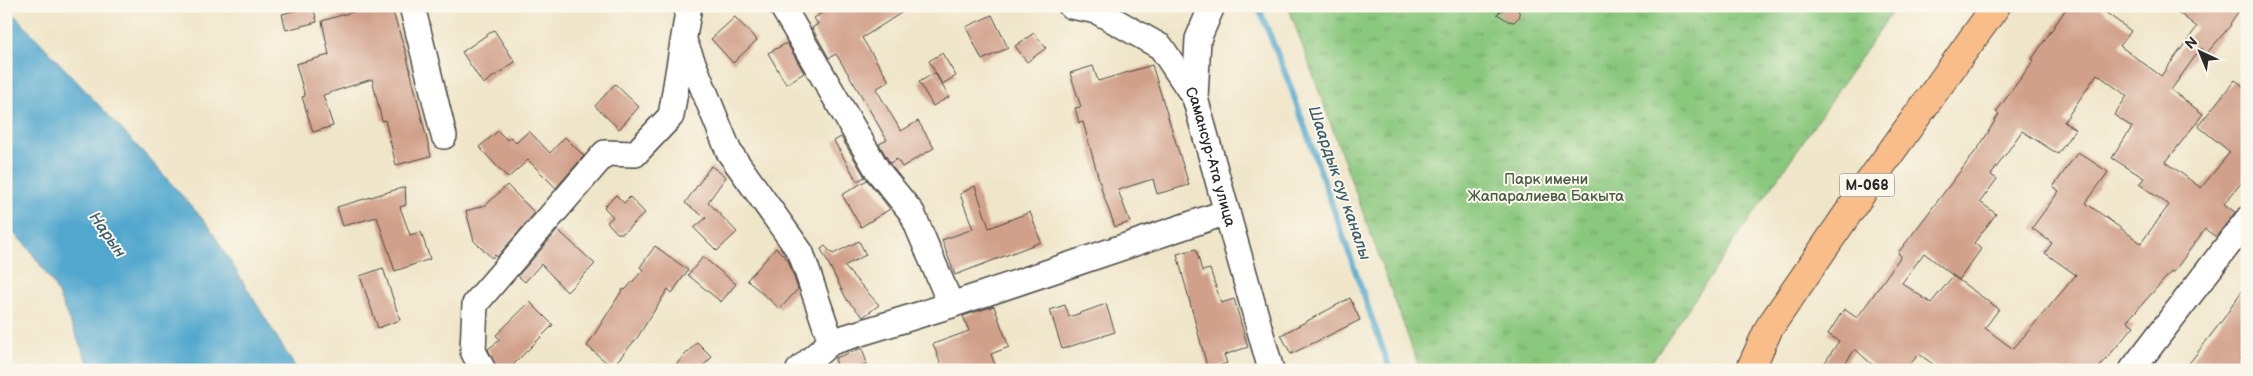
<svg xmlns="http://www.w3.org/2000/svg" width="2253" height="376" viewBox="0 0 2253 376" font-family="'Balsamiq Sans',sans-serif">
  <style>
    .grass { fill: url(#grass-tufts); stroke: #5a7a54 }
    .water { fill: #51a7ce; stroke: #3e697c }
    .lines { fill: none; stroke-linecap: round; stroke-linejoin: round }
    .stream { stroke: #51a7ce; stroke-width: 6 }
    .building { fill: #d1a08a; fill-rule: evenodd }
    .minor-casing { stroke: #484743; stroke-width: 28 }
    .major-casing { stroke: #484743; stroke-width: 30 }
    .minor { stroke: #fff; stroke-width: 25 }
    .major { stroke: #f8bd89; stroke-width: 28 }
    .labels { text-anchor: middle; dominant-baseline: central; stroke-width: 4; stroke-linejoin: round; paint-order: stroke }
    .shield { fill: #fbf7ec; stroke: #696865; stroke-width: 1 }
    .shield-label { font-size: 14px; font-weight: bold; fill: #2b2b2b }
    .street-label { font-size: 15px; fill: #2b2b2b; stroke: #fbf7ec }
    .park-label { font-size: 15px; fill: #485a44; stroke: #fbf7ec }
    .water-label { font-size: 16px; font-style: italic; fill: #3a5d6c; stroke: #fbf7ec }
  </style>
  <defs>
    <pattern id="grass-tufts" width="24" height="20" patternUnits="userSpaceOnUse" patternTransform="scale(1.25)"><rect width="24" height="20" fill="#8ac87e"/><path d="M3 7l-1-3M5 7V3M7 7l1-3M15 17l-1-3M17 17v-4M19 17l1-3" fill="none" stroke="#71a367"/></pattern>
  </defs>
  <rect width="100%" height="100%" fill="#fbf7ec"/>
  <filter id="ink" filterUnits="userSpaceOnUse"><feTurbulence type="fractalNoise" baseFrequency=".02" numOctaves="2"/><feDisplacementMap in="SourceGraphic" scale="10" xChannelSelector="R" yChannelSelector="G"/><feConvolveMatrix kernelMatrix="1 2 1 2 8 2 1 2 1" color-interpolation-filters="sRGB"/></filter>
  <filter id="wash" filterUnits="userSpaceOnUse"><feTurbulence type="fractalNoise" baseFrequency=".0096" numOctaves="4" result="noise"/><feDisplacementMap in="SourceGraphic" scale="20" xChannelSelector="R" yChannelSelector="G"/><feGaussianBlur stdDeviation="1.12" result="paint"/><feColorMatrix in="noise" values="0 0 0 0 0 0 0 0 0 0 0 0 0 0 0 0 0 1.4 0 .05"/><feComposite in="paint" operator="in"/></filter>
  <g filter="url(#wash)">
    <rect width="100%" height="100%" fill="#efe5c8"/>
    <path class="grass" d="M1288 6H1896L1646 370H1420Z"/>
    <path class="water" d="M6 6 154 164 208 225 297 370H91L54 285 30 250 6 225Z"/>
    <g class="lines">
      <path class="stream" d="M1258 6 1290 85 1390 370"/>
    </g>
    <g id="blocks">
      <path class="building" d="M313 6 317 22 286 30 282 14Z
        M372 6H391L406 53 431 156 396 165 385 120 382 121 372 79 323 95 333 126 313 132 302 97 305 96 296 64 329 55 322 21Z
        M833 6H912L862 38 889 81 876 89 901 131 918 121 934 148 902 167 897 159 890 163 879 144 887 140 858 90 836 54 829 58 812 28 818 24 814 18Z
        M1508 6H1516L1519 12 1520 16 1514 22 1508 21 1497 14Z
        M2068 6H2097L2131 31 2120 46 2161 76 2197 27 2170 6H2242L2230 24 2231 25 2207 53 2201 48 2171 90 2203 114 2166 162 2201 188 2230 152 2198 126 2235 80 2247 89V176L2224 204 2235 212 2216 237 2205 229 2173 273 2172 271 2127 321 2134 326 2097 370H1941L1919 354 1905 370H1878L1855 349 1841 370H1820L1839 341 1828 334 1844 309 1857 318 1901 256 1898 253 1981 144 1999 114 1996 112 2034 60 2032 59ZM2097 74 2127 96 2114 115 2132 127 2112 158 2144 178 2139 184 2169 205 2141 243 2086 203 2108 172 2078 152 2053 187 2059 191 2032 228 2052 243 2045 253 2076 275 2013 349 1985 328 1999 309 1953 276 1931 303 1902 283 1924 253 1959 280 1981 249 1974 243 1996 214 1980 202 1997 179 1991 175 2022 131 2058 154 2075 129 2064 122Z
        M992 15 1008 48 982 60 966 27Z
        M735 17 757 40 733 63 711 39Z
        M494 30 515 62 483 84 462 52Z
        M1034 33 1046 48 1027 62 1015 46Z
        M787 43 804 73 786 84 768 53Z
        M942 53 956 76 942 84 929 61Z
        M1152 65 1189 185 1157 194 1153 179 1118 190 1130 222 1115 227 1103 194 1083 122 1079 123 1075 108 1081 107 1070 73 1093 66 1098 81Z
        M935 73 949 97 933 106 919 82Z
        M615 84 639 107 619 129 595 106Z
        M498 131 507 140 511 137 516 143 529 131 550 153 565 137 584 156 556 188 528 160 508 178 479 147Z
        M841 137 865 177 857 181 834 141Z
        M711 166 726 177 708 202 737 232 717 251 694 228 706 218 685 203Z
        M867 180 890 209 861 227 842 195Z
        M507 185 535 213 497 257 495 255 492 258 474 241 466 211 486 205Z
        M975 186 989 228 1030 212 1041 242 955 275 942 240 973 229 960 194Z
        M405 187 406 205 400 207 410 235 421 232 430 259 395 271 377 217 343 226 337 207Z
        M616 195 624 203 630 197 645 213 623 233H617L607 222 613 217 604 207Z
        M558 230 595 264 567 292 541 264 525 282 518 276Z
        M859 241 866 255 844 266 879 305 863 317 847 300 821 249 825 246 833 254Z
        M655 246 688 270 672 293 668 289 637 338 612 367 587 346 623 289 625 290 643 270 640 267Z
        M776 248 788 260 798 289 780 309 747 280Z
        M1196 249 1202 271 1210 269 1221 303 1234 299 1248 347 1224 355 1227 363 1208 370 1177 254Z
        M703 257 736 284 721 302 688 275Z
        M383 268 400 320 378 328 360 276Z
        M2247 283V350L2240 359 2247 365V370H2184L2224 318Z
        M1350 298 1360 320 1291 354 1281 335Z
        M530 302 553 325 508 370H497L488 349 500 340 496 335Z
        M1106 304 1115 332 1062 349 1050 310 1065 305 1069 317Z
        M994 306 1009 347 991 354 997 370H943L933 344 969 331 963 316Z
        M697 342 712 357 699 370H671Z
        M862 348 867 364 846 370H838L835 358Z"/>
    </g>
  </g>
  <g filter="url(#ink)">
    <use href="#blocks" fill-opacity="0" stroke="#484743" stroke-width="1"/>
    <g class="lines">
      <g class="minor-casing">
        <g id="minor">
          <path d="M412 6 444 136"/>
          <path d="M782 6 878 171 912 213 951 305"/>
          <path id="s1" d="M1071 6 1097 11 1161 47 1195 98 1271 370"/>
          <path d="M684 41 729 152 801 253 831 342"/>
          <path d="M1195 98 1198 39 1212 6"/>
          <path d="M483 370 473 351 475 304 605 153 635 154 671 116 689 6"/>
          <path d="M799 370 831 342 951 305 1227 212"/>
          <path d="M2132 370 2247 220"/>
        </g>
      </g>
      <g class="major-casing">
        <path id="major" d="M1750 370 1769 328 1868 184 1996 6"/>
      </g>
      <use href="#minor" class="minor"/>
      <use href="#major" class="major"/>
    </g>
  </g>
  <g class="labels">
    <rect class="shield" x="1839.5" y="173.5" width="55" height="23" rx="4"/>
    <g class="shield-label">
      <text x="1867" y="185">М-068</text>
    </g>
    <g class="street-label">
      <text stroke="none"><textPath href="#s1" startOffset="222">Самансур-Ата улица</textPath></text>
    </g>
    <g class="park-label">
      <text x="1546" y="179">Парк имени<tspan x="1546" dy="17">Жапаралиева Бакыта</tspan></text>
    </g>
    <g class="water-label">
      <text transform="translate(1339 183) rotate(71)">Шаардык суу каналы</text>
      <text transform="translate(107 235) rotate(55)">Нарын</text>
    </g>
  </g>
  <rect width="2253" height="376" fill="none" stroke="#fbf7ec" stroke-width="25"/>
  <g transform="translate(2200 52) rotate(316)" stroke="#fbf7ec" stroke-width="4" paint-order="stroke">
  <path d="M0-4L9 19L0 12L-9 19Z" fill="#2b2b2b"/>
  <text y="-8" font-size="14" font-weight="bold" text-anchor="middle" fill="#2b2b2b">N</text>
  </g>
</svg>
